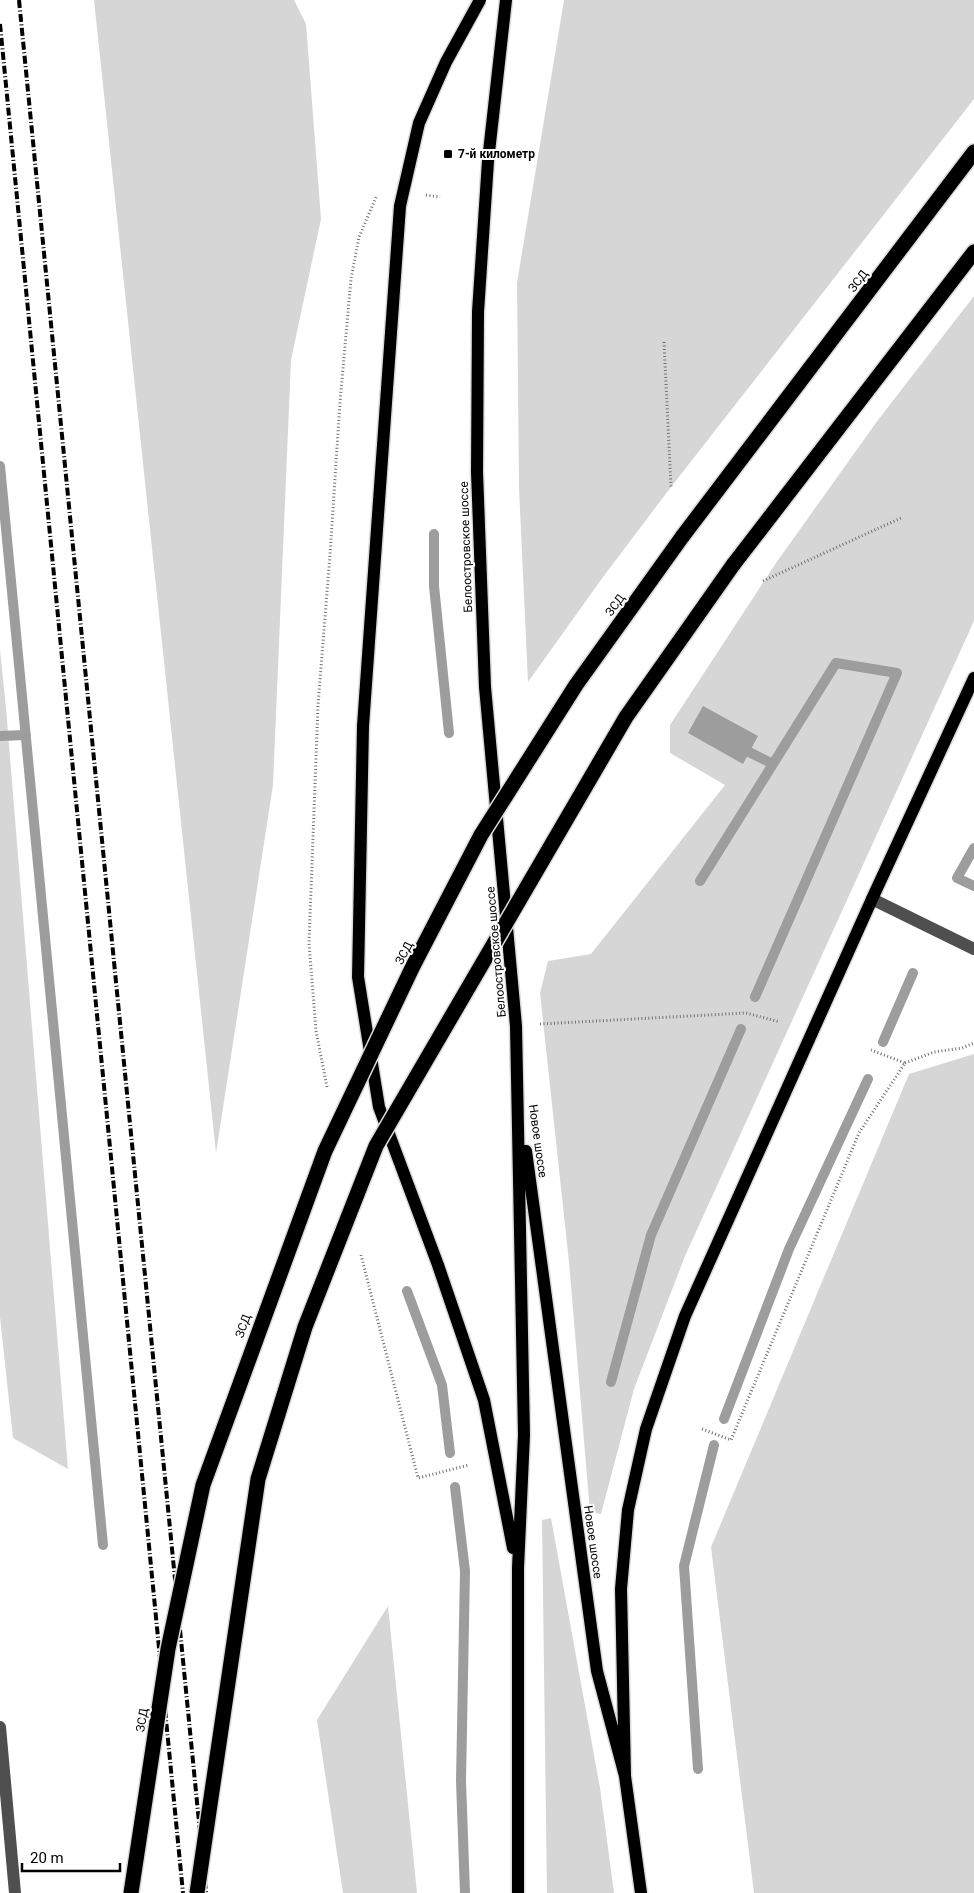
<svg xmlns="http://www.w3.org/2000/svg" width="974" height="1893" viewBox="0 0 974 1893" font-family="Roboto,sans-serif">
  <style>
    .green { fill: #d6d6d6 }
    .water { fill: #9d9d9d }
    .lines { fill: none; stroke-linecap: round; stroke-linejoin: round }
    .stream { stroke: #9d9d9d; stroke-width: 10 }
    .major-casing { stroke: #dbdbdb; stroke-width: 15 }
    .highway-casing { stroke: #dbdbdb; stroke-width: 18 }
    .path { stroke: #717171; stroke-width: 3; stroke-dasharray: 1 2.5; stroke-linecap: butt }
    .minor { stroke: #4f4f4f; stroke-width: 12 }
    .major { stroke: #000; stroke-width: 12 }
    .highway { stroke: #000; stroke-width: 15 }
    .rail { stroke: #000; stroke-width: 4; stroke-dasharray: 8 2.5 1 2.5; stroke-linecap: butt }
    .major-bridge-casing { stroke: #dbdbdb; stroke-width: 15; stroke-linecap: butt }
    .highway-bridge-casing { stroke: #dbdbdb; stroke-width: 18; stroke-linecap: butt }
    .major-bridge { stroke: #000; stroke-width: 12 }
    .highway-bridge { stroke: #000; stroke-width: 15 }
    .poi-dot { fill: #000; stroke: #fff; stroke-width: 2 }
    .labels { text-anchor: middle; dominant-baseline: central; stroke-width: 4; stroke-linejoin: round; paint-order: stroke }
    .poi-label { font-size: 12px; font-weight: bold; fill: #000; stroke: #fff; text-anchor: start }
    .street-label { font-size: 12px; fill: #000; stroke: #fff }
  </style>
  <rect width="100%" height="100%" fill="#fff"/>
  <path class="green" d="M94 0H294L306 24 321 219 291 360 273 785 216 1153Z
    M564 0H974V99L671 487 603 577 528 682 519 488 517 283Z
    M974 296V621L685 1256 634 1389 601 1514 590 1512 569 1262 540 993 548 961 591 954 725 785 670 753V725L776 563 878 420Z
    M0 650 6 708 68 1469 13 1438 0 1317Z
    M974 1054V1893H754L711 1547 909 1074Z
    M551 1518 600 1788 614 1893H547L542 1520Z
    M388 1606 417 1893H343L317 1720Z"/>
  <path class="water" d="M703 706 758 736 743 764 688 733Z"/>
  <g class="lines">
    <path class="stream" d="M0 466 103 1545
      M434 534V586L449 733
      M0 736 26 735
      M749 752 773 764
      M974 848 957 878 974 886
      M700 881 836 663 897 673 755 997
      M883 1042 913 973
      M407 1291 442 1385 450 1453
      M611 1382 651 1235 741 1029
      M724 1419 789 1249 868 1079
      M455 1487 465 1571 461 1781 465 1893
      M698 1769 684 1566 714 1445"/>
    <g class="major-casing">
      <path id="major" d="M506 0 488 161 478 312 477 472 485 687 516 1026 524 1435 518 1568V1893
        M363 726 358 977 379 1107 438 1265 484 1400 513 1548
        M526 1151 597 1671 625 1776 641 1893
        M625 1776 621 1589 628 1510 646 1429 685 1316 872 899 974 678"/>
    </g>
    <g class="highway-casing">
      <path id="highway" d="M682 537 974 152
        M733 565 974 252"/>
    </g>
    <path class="path" d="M426 195 440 197
      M664 342 671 487
      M763 581 901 518
      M540 1024 746 1013 780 1022
      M905 1063 934 1052 962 1048 974 1043
      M327 1087 316 1031 309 943 318 705 330 555 340 402 351 279 359 237 377 195
      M361 1255 418 1478 469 1465
      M702 1429 731 1440 859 1133 905 1063 871 1050"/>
    <path class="minor" d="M872 899 974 949
      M0 1727 15 1893"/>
    <use href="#major" class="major"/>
    <use href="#highway" class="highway"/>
    <path class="rail" d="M19 0 206 1893
      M0 24 183 1893"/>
    <g class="major-bridge-casing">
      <path id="major-bridge" d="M363 726 400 206 419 123 446 62 480 0"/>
    </g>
    <g class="highway-bridge-casing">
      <path id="highway-bridge" d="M131 1893 168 1649 203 1485 325 1151 413 966 481 835 576 685 682 537
        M197 1893 258 1479 305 1327 376 1146 626 717 733 565"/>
    </g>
    <use href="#major-bridge" class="major-bridge"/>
    <use href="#highway-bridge" class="highway-bridge"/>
  </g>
  <rect class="poi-dot" x="443" y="149" width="10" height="10" rx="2.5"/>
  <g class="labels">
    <g class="poi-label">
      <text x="458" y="154">7-й километр</text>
    </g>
    <g class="street-label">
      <text transform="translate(858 281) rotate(-53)">ЗСД</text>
      <text transform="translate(466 547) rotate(-92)">Белоостровское шоссе</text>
      <text transform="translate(615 605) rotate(-54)">ЗСД</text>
      <text transform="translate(496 952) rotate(-95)">Белоостровское шоссе</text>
      <text transform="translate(404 953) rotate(-63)">ЗСД</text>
      <text transform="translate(538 1141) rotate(82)">Новое шоссе</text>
      <text transform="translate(243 1326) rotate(-70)">ЗСД</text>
      <text transform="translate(593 1542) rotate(82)">Новое шоссе</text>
      <text transform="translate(142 1720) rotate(-81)">ЗСД</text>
    </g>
  </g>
  <path d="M22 1863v8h98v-8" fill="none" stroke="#000000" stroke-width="2.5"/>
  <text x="30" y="1863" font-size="15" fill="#000000" stroke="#ffffff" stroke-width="4" paint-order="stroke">20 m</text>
</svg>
